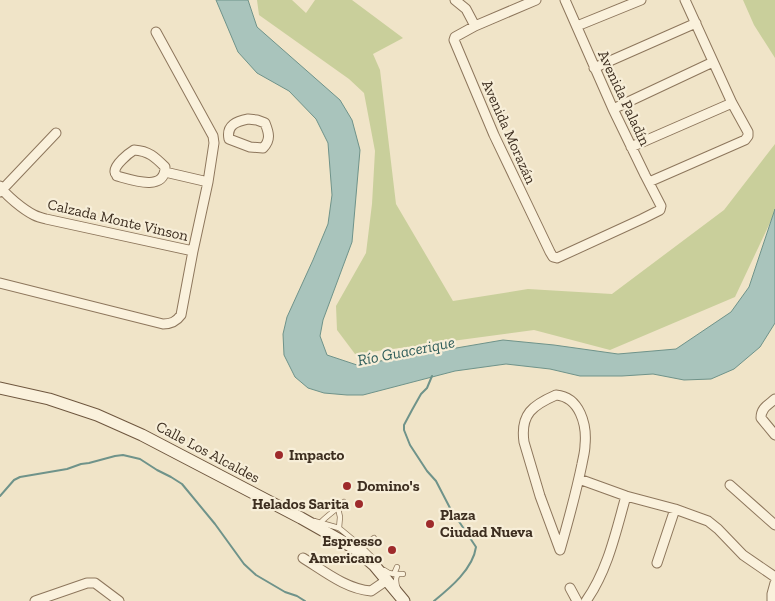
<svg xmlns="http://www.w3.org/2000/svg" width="775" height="601" viewBox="0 0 775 601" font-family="'Zilla Slab',serif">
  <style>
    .green { fill: #c9cf9b }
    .water { fill: #a9c4bc; stroke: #6f938a }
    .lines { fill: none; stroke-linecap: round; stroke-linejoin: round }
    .stream { stroke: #6f938a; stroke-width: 2 }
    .lane-casing { stroke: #8d765c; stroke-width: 6 }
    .street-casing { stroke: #8d765c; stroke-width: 11 }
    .secondary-casing { stroke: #6f573f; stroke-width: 13 }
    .lane { stroke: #faf1dc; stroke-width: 4.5 }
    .street { stroke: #faf1dc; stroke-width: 9 }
    .secondary { stroke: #faf1dc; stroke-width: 11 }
    .poi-dot { fill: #9e2a2b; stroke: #f7eed8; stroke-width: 2 }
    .labels { text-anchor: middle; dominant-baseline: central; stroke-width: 4.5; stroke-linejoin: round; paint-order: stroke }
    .street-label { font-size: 15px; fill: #3d2e20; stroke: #f7eed8 }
    .poi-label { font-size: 15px; font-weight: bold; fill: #3d2e20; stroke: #f7eed8; text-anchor: start }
    .water-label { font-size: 16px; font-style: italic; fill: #2f5d5a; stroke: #f7eed8 }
  </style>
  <rect width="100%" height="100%" fill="#f0e4c8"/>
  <path class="green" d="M257 0H292L306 13 315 0H352L403 38 373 54 380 70 396 204 453 301 528 289 612 294 724 210 775 144V212L735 297 610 350 534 330 355 354 337 330 336 306 366 253 372 204 375 151 364 93 349 79 259 15Z
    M743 0H775V58L754 25Z"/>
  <path class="water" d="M216 0H248L257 27 340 100 352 120 360 150 352 242 323 320 320 336 327 355 357 365 503 340 554 345 618 354 676 349 731 312 749 287 775 209V323L760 347 734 369 711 379 684 380 653 374 622 376H580L550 369 506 364 455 371 363 395H347L324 393 308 388 295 377 284 355 283 334 287 317 313 260 328 224 332 195 328 143 316 119 289 91 257 73 238 52Z"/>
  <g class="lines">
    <path class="stream" d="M432 376 427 388 421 394 412 410 404 425V430L410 445 427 471 436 481 450 508 476 547C473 569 450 588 434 601
      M0 496 14 480 20 477 67 469 81 464 89 463 115 456 123 455 140 459 157 470 171 477 182 484 215 524 244 564 256 575 285 592 297 596 305 601"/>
    <g class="lane-casing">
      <path id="lane" d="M338 508 340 517 339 528
        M314 521 339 528 362 547 377 562
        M321 522C328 515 337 509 344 502
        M362 547 374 538
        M384 570 389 573 394 574 397 567
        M398 589C396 584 395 578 398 574H403"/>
    </g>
    <g class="street-casing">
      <path id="street" d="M455 0 466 9 475 26
        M536 0 475 26 455 37 454 40 494 135 550 252 553 257 557 258 642 219 660 210 661 206 645 175 613 109 565 0
        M577 26 641 0
        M594 68 696 23
        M613 109 713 62
        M248 119 257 120 265 123C269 133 271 140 263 148L250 147 229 139C226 125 237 121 248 119Z
        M631 147 732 103
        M134 150C149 151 155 157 165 167 165 192 132 180 117 176 117 175 115 174 115 172 114 165 129 153 134 150Z
        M165 172 208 182
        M649 182 745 140 748 136V132L732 103 685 0
        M0 186C5 195 24 210 34 215 38 217 42 218 46 219L193 251
        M0 192 56 133
        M0 283 163 324C171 324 176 322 181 315L193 251 208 182 214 143 213 136 156 32
        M556 395C580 397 587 425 585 445 585 452 583 458 582 464 576 493 568 522 560 550L540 496 524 442C520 414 533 405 556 395Z
        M775 399C768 405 761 408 761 418L775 435
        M579 479 626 496 675 509 708 521 718 529 743 555 775 577
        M730 485 775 525
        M303 558C324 571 346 589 371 591L387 580
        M657 563 675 509
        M570 588 577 601
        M35 601 87 583H95L119 601
        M586 601C608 570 616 531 626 496
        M772 601V594L775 583"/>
    </g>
    <g class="secondary-casing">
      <path id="secondary" d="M0 388 49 399 97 415 142 435 301 518 354 548 374 565 404 601"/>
    </g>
    <use href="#lane" class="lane"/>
    <use href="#street" class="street"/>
    <use href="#secondary" class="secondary"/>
  </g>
  <g class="poi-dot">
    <circle cx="279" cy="455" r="5"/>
    <circle cx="347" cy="486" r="5"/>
    <circle cx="359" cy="504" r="5"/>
    <circle cx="430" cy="524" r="5"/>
    <circle cx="392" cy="550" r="5"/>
  </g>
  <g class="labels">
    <g class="street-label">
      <text transform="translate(624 98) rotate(65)">Avenida Paladín</text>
      <text transform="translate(509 132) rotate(66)">Avenida Morazán</text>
      <text transform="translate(118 220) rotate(13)">Calzada Monte Vinson</text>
      <text transform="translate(208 452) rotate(28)">Calle Los Alcaldes</text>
    </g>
    <g class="poi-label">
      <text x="289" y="455">Impacto</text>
      <text x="357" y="486">Domino's</text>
      <text x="349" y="504" text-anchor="end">Helados Sarita</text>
      <text x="440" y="515">Plaza<tspan x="440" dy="17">Ciudad Nueva</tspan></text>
      <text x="382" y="541" text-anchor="end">Espresso<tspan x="382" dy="17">Americano</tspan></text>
    </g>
    <g class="water-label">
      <text transform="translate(406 351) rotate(-11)">Río Guacerique</text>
    </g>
  </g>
</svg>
